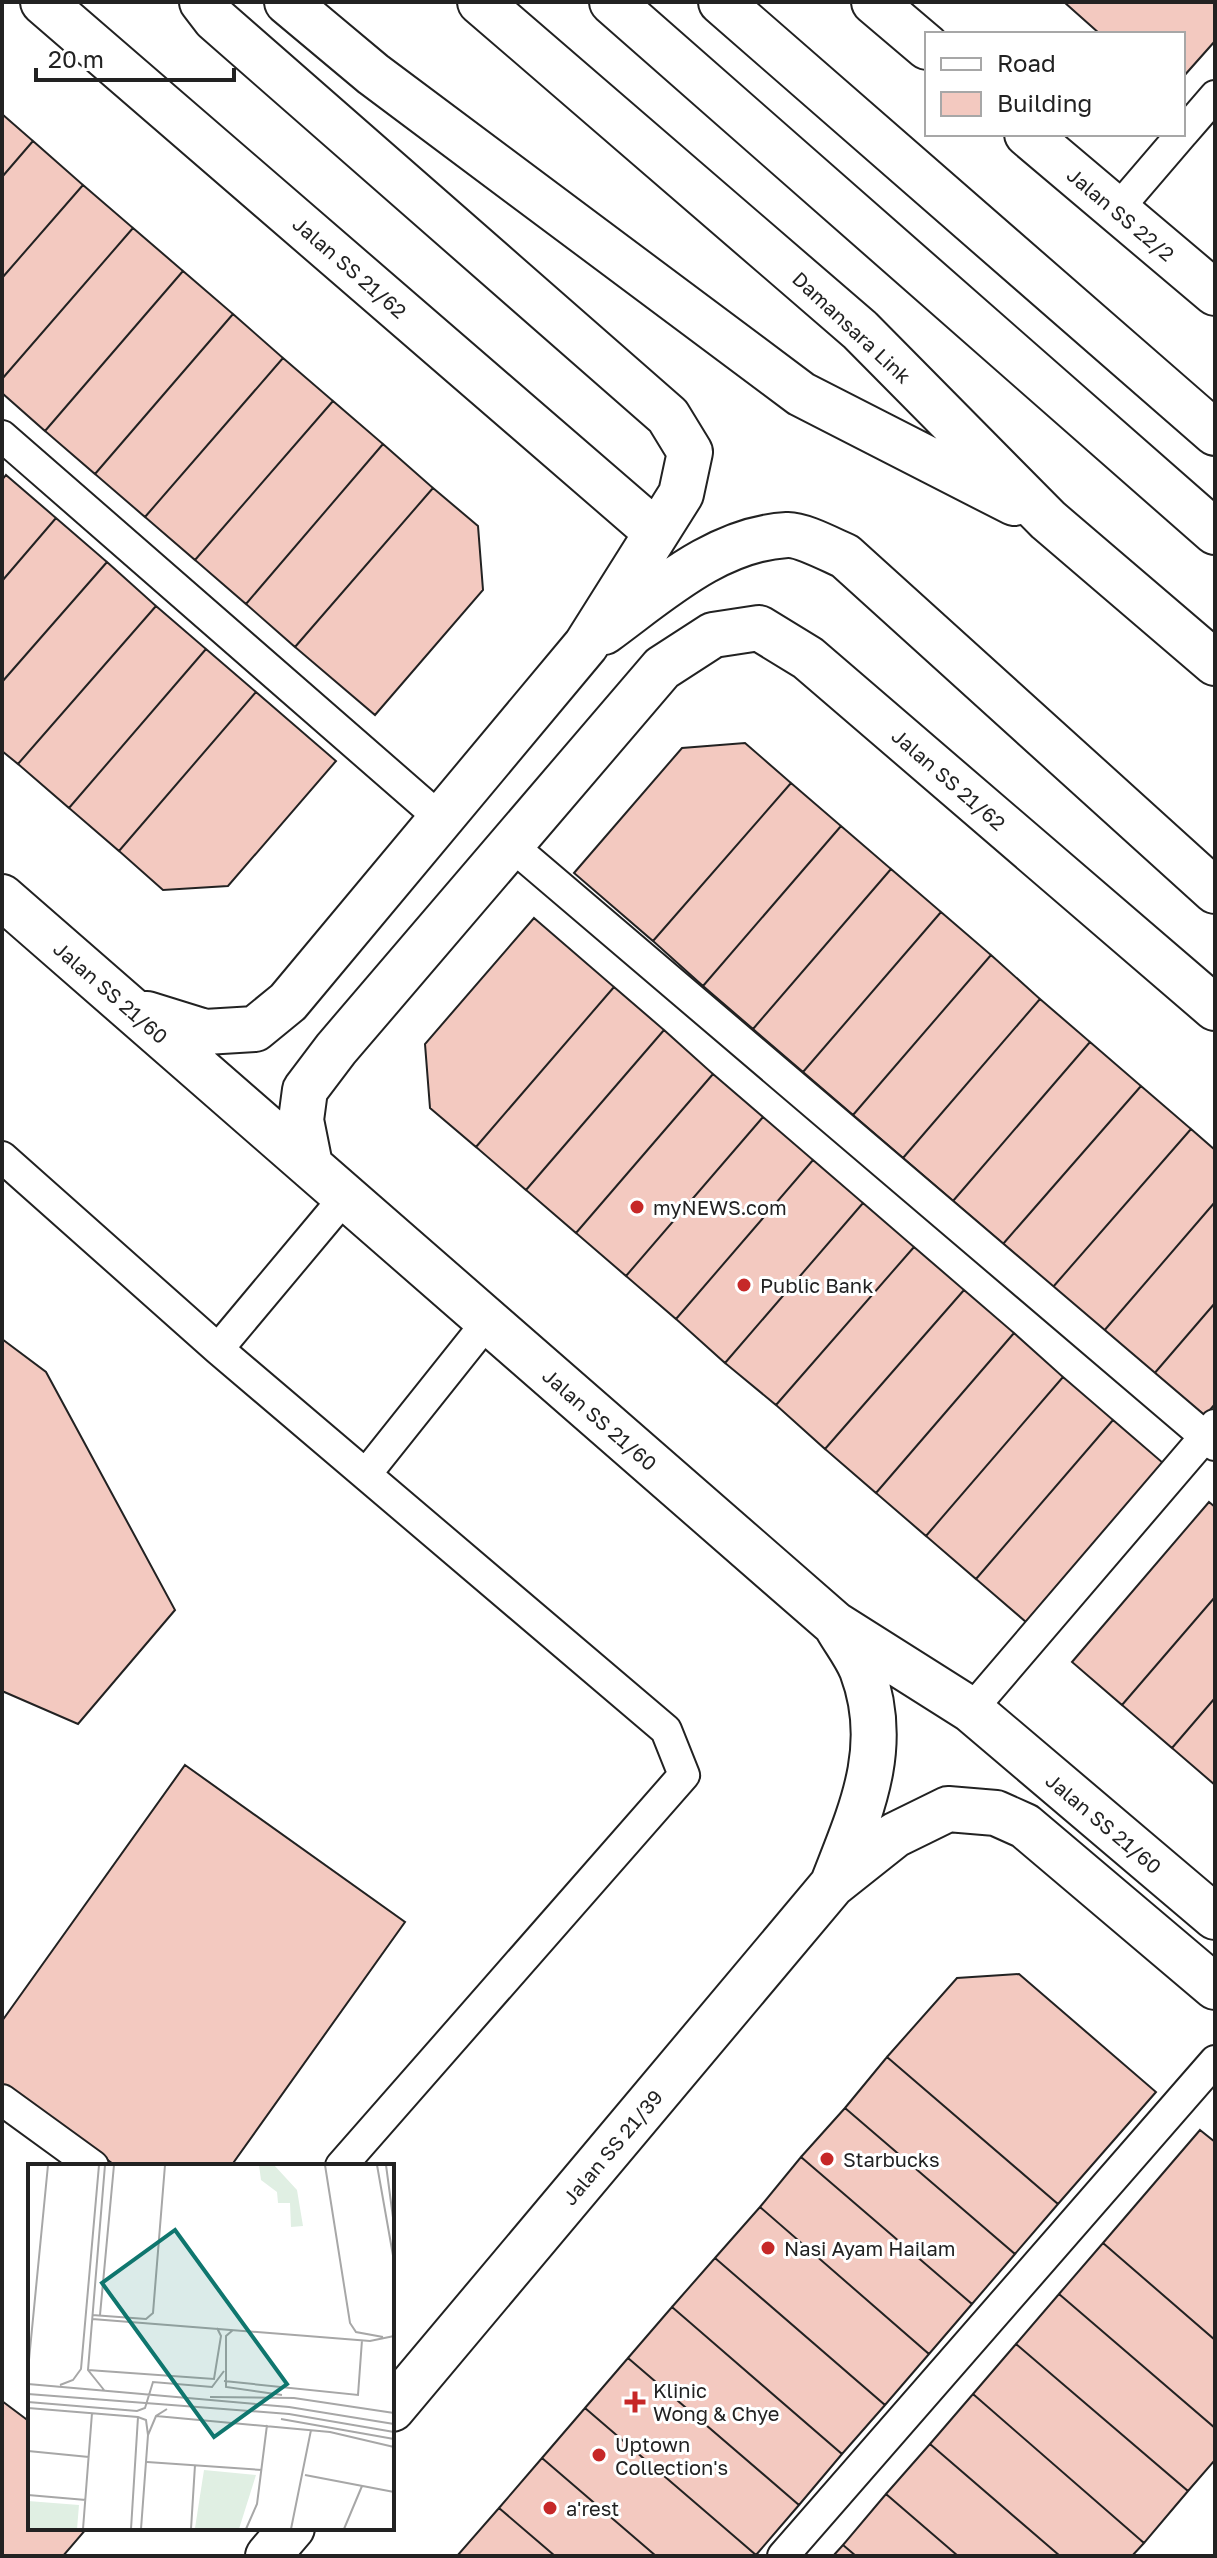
<svg xmlns="http://www.w3.org/2000/svg" width="1217" height="2558" viewBox="0 0 1217 2558" font-family="'Golos Text',sans-serif">
  <style>
    .building { fill: #f3c9c0; stroke: #222; stroke-width: 2 }
    .lines { fill: none; stroke-linecap: round; stroke-linejoin: round }
    .service-casing { stroke: #222; stroke-width: 34 }
    .minor-casing { stroke: #222; stroke-width: 48 }
    .motorway-casing { stroke: #222; stroke-width: 48 }
    .service { stroke: #fff; stroke-width: 30 }
    .minor { stroke: #fff; stroke-width: 44 }
    .motorway { stroke: #fff; stroke-width: 44 }
    .poi-dot { fill: #c62828; stroke: #fff; stroke-width: 3 }
    .labels { text-anchor: middle; dominant-baseline: central; stroke-width: 6; stroke-linejoin: round; paint-order: stroke }
    .street-label { font-size: 20px; fill: #222; stroke: #fff }
    .poi-label { font-size: 20px; fill: #222; stroke: #fff; text-anchor: start }
    .inset-road { fill: none; stroke: #a7a7a7; stroke-width: 2 }
    .view { fill: #0f766e; fill-opacity: 0.15; stroke: #0f766e; stroke-width: 4 }
    .inset-edge { fill: none; stroke: #222; stroke-width: 4 }
  </style>
  <rect width="100%" height="100%" fill="#fff"/>
  <path class="building" d="M1064 2H1215V41L1183 77V34H1100Z
    M2 114 33 141 2 177Z
    M33 141 83 185 2 278V177Z
    M83 185 133 228 2 379V278Z
    M133 228 183 271 45 431 2 393V379Z
    M183 271 233 314 95 474 45 431Z
    M233 314 283 358 145 517 95 474Z
    M283 358 333 401 195 560 145 517Z
    M333 401 383 444 246 604 195 560Z
    M383 444 433 488 295 647 246 604Z
    M6 475 56 518 2 581V480Z
    M433 488 478 526 483 590 375 715 295 647Z
    M56 518 107 562 2 682V581Z
    M107 562 156 606 18 764 2 751V682Z
    M156 606 206 649 69 808 18 764Z
    M206 649 256 692 119 851 69 808Z
    M256 692 336 761 228 886 163 890 119 851Z
    M745 743 791 783 653 941 574 873 682 748Z
    M791 783 841 826 703 986 653 941Z
    M841 826 891 869 753 1029 703 986Z
    M891 869 941 912 803 1072 753 1029Z
    M941 912 991 955 853 1115 803 1072Z
    M534 918 614 987 476 1147 430 1108 425 1044Z
    M991 955 1040 999 903 1158 853 1115Z
    M614 987 664 1030 526 1190 476 1147Z
    M1040 999 1090 1042 953 1201 903 1158Z
    M664 1030 713 1074 576 1233 526 1190Z
    M1090 1042 1141 1086 1003 1244 953 1201Z
    M713 1074 763 1117 626 1276 576 1233Z
    M1141 1086 1191 1129 1053 1287 1003 1244Z
    M763 1117 813 1160 676 1319 626 1276Z
    M1191 1129 1215 1150V1202L1103 1332 1053 1287Z
    M813 1160 863 1203 725 1363 676 1319Z
    M1215 1202V1303L1153 1375 1103 1332Z
    M863 1203 914 1247 776 1405 725 1363Z
    M914 1247 964 1290 825 1449 776 1405Z
    M964 1290 1014 1333 876 1493 825 1449Z
    M1215 1303V1404L1203 1418 1153 1375Z
    M1014 1333 1063 1377 926 1536 876 1493Z
    M2 1339 46 1372 175 1610 78 1724 2 1691Z
    M1063 1377 1113 1420 976 1579 926 1536Z
    M1113 1420 1163 1463 1026 1622 976 1579Z
    M1209 1502 1215 1507V1597L1122 1705 1072 1662Z
    M1215 1597V1698L1172 1748 1122 1705Z
    M1215 1698V1785L1172 1748Z
    M185 1765 405 1922 231 2166H116L2 2084V2021Z
    M1019 1974 1156 2092 1058 2204 887 2057 957 1978Z
    M887 2057 1058 2204 1015 2254 845 2108Z
    M845 2108 1015 2254 972 2304 801 2157Z
    M1200 2130 1215 2142V2340L1103 2243Z
    M801 2157 972 2304 929 2354 760 2207Z
    M760 2207 929 2354 885 2405 715 2258Z
    M1103 2243 1215 2340V2428L1059 2294Z
    M715 2258 885 2405 842 2454 672 2307Z
    M1059 2294 1215 2428V2460L1188 2491 1016 2344Z
    M672 2307 842 2454 799 2505 628 2358Z
    M1016 2344 1188 2491 1144 2543 973 2394Z
    M628 2358 799 2505 756 2555 585 2408Z
    M973 2394 1144 2543 1132 2556H1060L930 2444Z
    M2 2401 30 2422V2528H87L63 2556H2Z
    M585 2408 756 2555 755 2556H656L542 2458Z
    M930 2444 1060 2556H958L886 2494Z
    M542 2458 656 2556H555L499 2508Z
    M886 2494 958 2556H856L843 2545Z
    M499 2508 555 2556H457Z
    M843 2545 856 2556H833Z"/>
  <g class="lines">
    <g class="service-casing">
      <path id="service" d="M1183 133 1215 96
        M1116 211 1182 134
        M2 436 441 819
        M511 845 1215 1445
        M2 1157 218 1349 666 1730 684 1775 341 2166
        M218 1349 346 1196
        M366 1474 488 1321
        M971 1710 1215 1425
        M2 2100 93 2166
        M783 2556 1215 2061"/>
    </g>
    <g class="minor-casing">
      <path id="minor" d="M43 2 656 532
        M874 2 927 47
        M1027 134 1215 293
        M604 632C659 592 716 539 787 535 801 534 831 550 845 556L1215 891
        M2 897 835 1624 971 1710 1215 1917
        M147 1014 205 1032 255 1029 288 1002 586 645 681 494 690 452 668 416 215 19 202 2
        M310 1165 301 1120 305 1090 336 1049 662 668 713 635 759 628 808 658 1215 1008
        M833 1883C861 1811 891 1747 862 1670 856 1655 845 1641 837 1627
        M392 2409 832 1885 895 1835 948 1809 996 1813 1025 1826 1215 1987
        M268 2556 292 2528"/>
    </g>
    <g class="motorway-casing">
      <path id="motorway" d="M287 2 373 74 801 394 1014 503
        M480 2 860 330 1048 520 1215 663
        M612 2 1215 532
        M721 2 1215 433"/>
    </g>
    <use href="#service" class="service"/>
    <use href="#minor" class="minor"/>
    <use href="#motorway" class="motorway"/>
  </g>
  <g class="poi-dot">
    <circle cx="637" cy="1207" r="8"/>
    <circle cx="744" cy="1285" r="8"/>
    <circle cx="827" cy="2159" r="8"/>
    <circle cx="768" cy="2248" r="8"/>
    <path d="M631 2390h8v8h8v8h-8v8h-8v-8h-8v-8h8z"/>
    <circle cx="599" cy="2455" r="8"/>
    <circle cx="550" cy="2508" r="8"/>
  </g>
  <g class="labels">
    <g class="street-label">
      <text transform="translate(1121 214) rotate(40)">Jalan SS 22/2</text>
      <text transform="translate(350 267) rotate(41)">Jalan SS 21/62</text>
      <text transform="translate(852 327) rotate(43)">Damansara Link</text>
      <text transform="translate(949 779) rotate(41)">Jalan SS 21/62</text>
      <text transform="translate(111 992) rotate(41)">Jalan SS 21/60</text>
      <text transform="translate(600 1419) rotate(41)">Jalan SS 21/60</text>
      <text transform="translate(1104 1823) rotate(40)">Jalan SS 21/60</text>
      <text transform="translate(612 2147) rotate(-50)">Jalan SS 21/39</text>
    </g>
    <g class="poi-label">
      <text x="653" y="1207">myNEWS.com</text>
      <text x="760" y="1285">Public Bank</text>
      <text x="843" y="2159">Starbucks</text>
      <text x="784" y="2248">Nasi Ayam Hailam</text>
      <text x="653" y="2390">Klinic<tspan x="653" dy="23">Wong &amp; Chye</tspan></text>
      <text x="615" y="2444">Uptown<tspan x="615" dy="23">Collection's</tspan></text>
      <text x="566" y="2508">a'rest</text>
    </g>
  </g>
  <g transform="translate(28 2164)">
    <rect width="366" height="366" fill="#fff"/>
    <path d="M231 1H246L269 26 275 62 263 63 262 39H250L249 28 233 16ZM176 306 228 311 211 365 167 364ZM0 337 51 341 49 365H0Z" fill="#e0efe3"/>
    <path class="inset-road" d="M297 1 322 159 328 168 355 173M349 1 366 97M358 1 366 61M64 151 118 155 125 149 137 1M72 151 86 1M64 155 342 177 366 172M205 166 198 172V223L254 231M0 206 20 1M60 206 186 215 193 172 189 164M196 217 330 231 334 176M0 220 261 243 366 260M32 221 45 216 53 205 71 1M76 226 60 206 77 1M0 230 261 250 366 268M182 233 266 234 366 249M0 238 109 247 117 244 125 218 184 223 196 207M0 244 110 253 118 256 120 271M128 252 302 268 366 283M253 255 366 275M0 287 61 293M119 298 234 306M277 311 366 328M0 331 58 336M55 365 64 249M103 365 110 253M113 365 120 271 128 252 139 245M163 365 167 301M218 365 229 340 239 261M263 365 283 266M316 365 334 322"/>
    <path class="view" d="M147 66 259 220 186 273 74 119Z"/>
    <rect width="366" height="366" class="inset-edge"/>
  </g>
  <rect width="1217" height="2558" fill="none" stroke="#222222" stroke-width="8"/>
  <rect x="925" y="32" width="260" height="104" fill="#ffffff" stroke="#a7a7a7" stroke-width="2"/>
  <rect x="941" y="58" width="40" height="12" fill="#ffffff" stroke="#a7a7a7" stroke-width="2"/>
  <text x="997" y="72" font-size="24" fill="#222222">Road</text>
  <rect x="941" y="92" width="40" height="24" fill="#f3c9c0" stroke="#a7a7a7" stroke-width="2"/>
  <text x="997" y="112" font-size="24" fill="#222222">Building</text>
  <path d="M36 68v12h198v-12" fill="none" stroke="#222222" stroke-width="4"/>
  <text x="48" y="68" font-size="24" fill="#222222" stroke="#ffffff" stroke-width="6" paint-order="stroke">20 m</text>
</svg>
